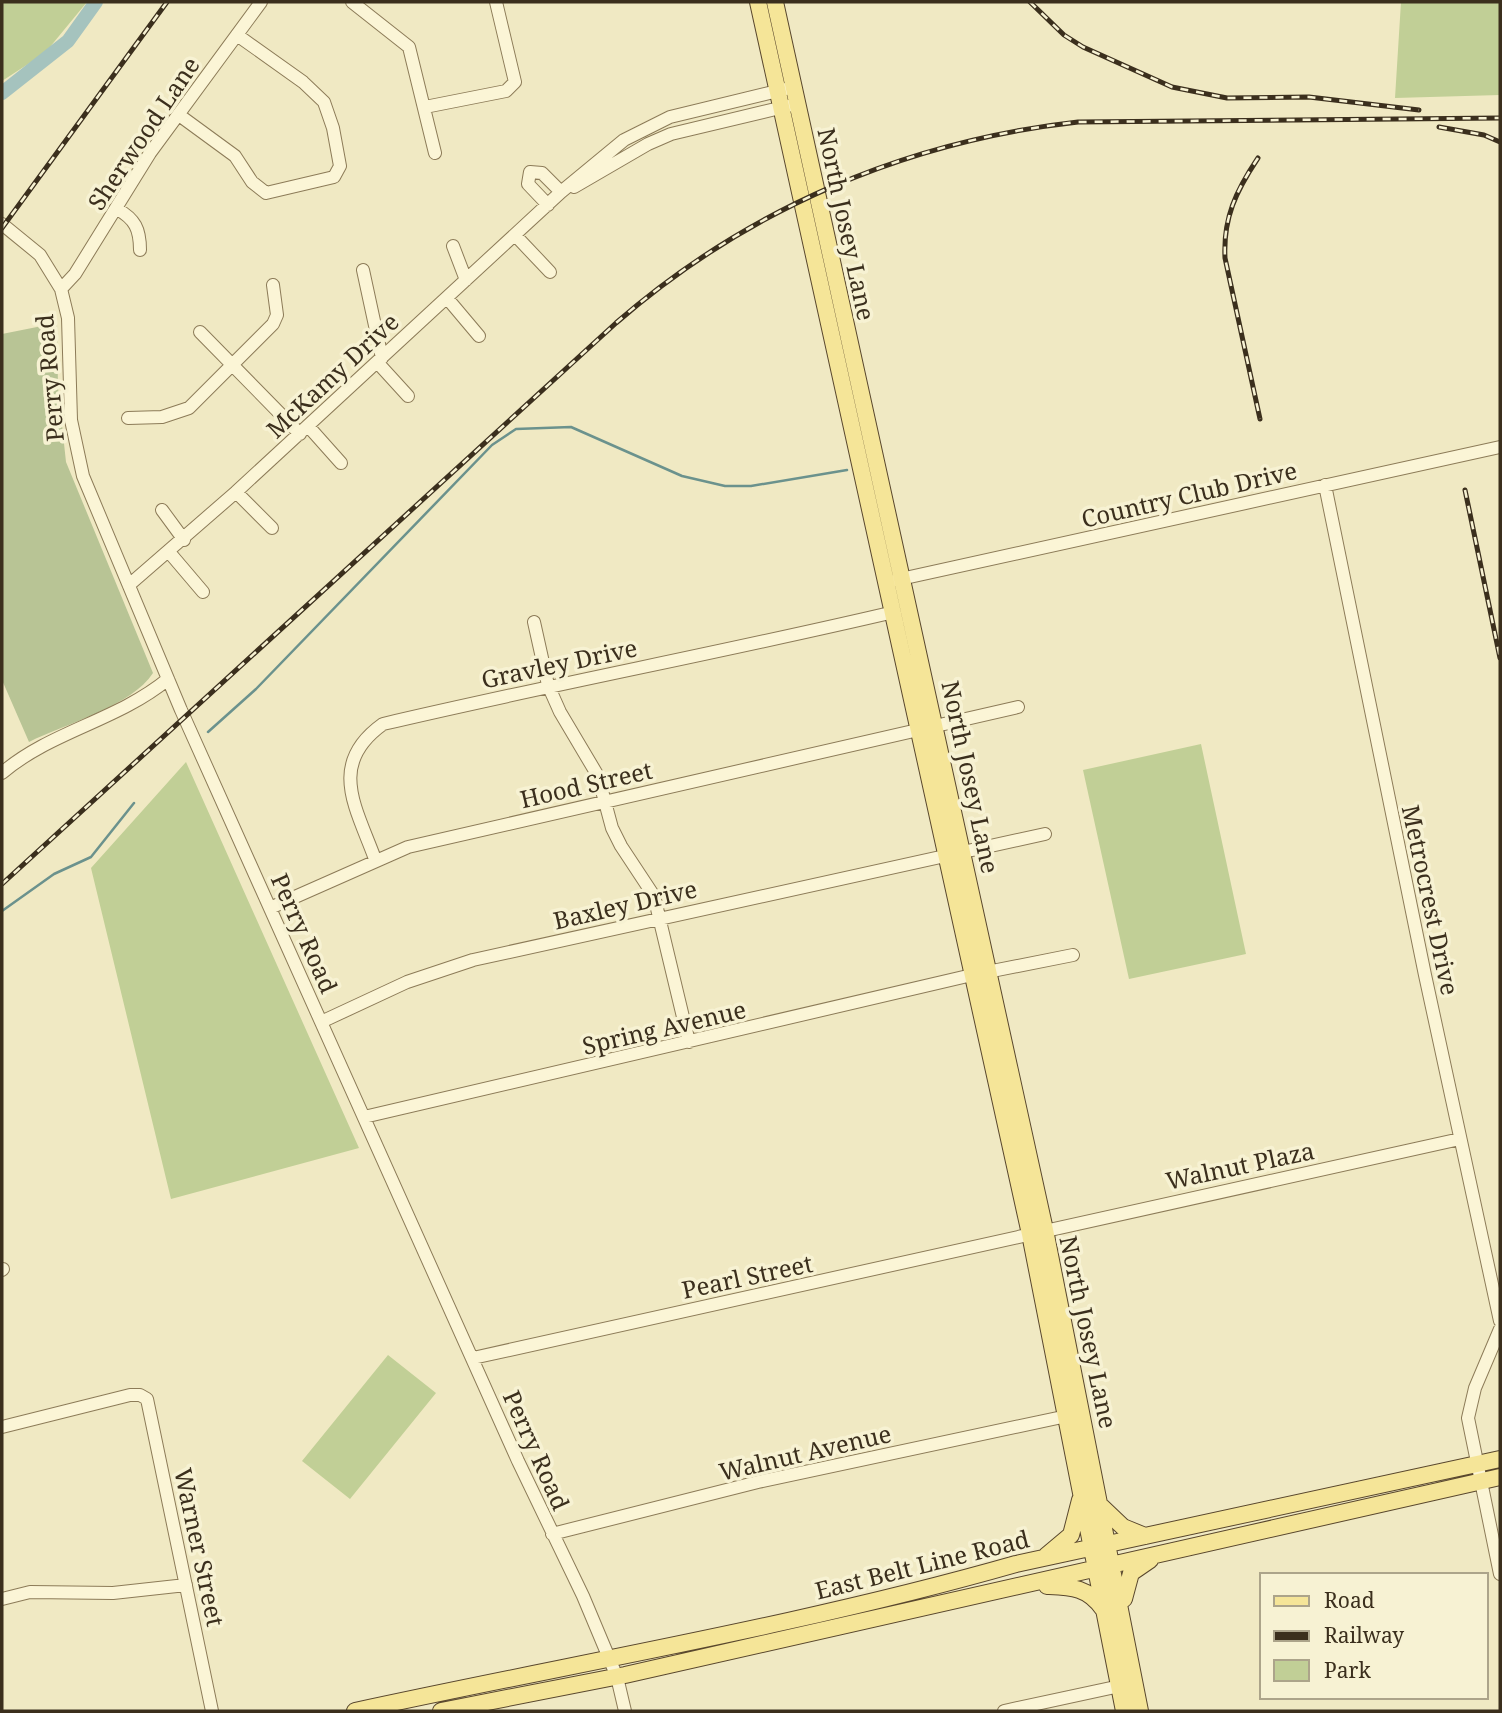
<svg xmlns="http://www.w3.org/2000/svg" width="1502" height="1713" viewBox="0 0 1502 1713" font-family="'Noto Serif',serif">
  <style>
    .green { fill: #c1cf96 }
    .cemetery { fill: #b8c495 }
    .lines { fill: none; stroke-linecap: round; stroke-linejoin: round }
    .stream { stroke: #6b928d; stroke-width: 2.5 }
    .river { stroke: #a5c3be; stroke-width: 14 }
    .minor-casing { stroke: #8c7b58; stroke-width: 14 }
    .major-casing { stroke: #59472d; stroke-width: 18 }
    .minor { stroke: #fbf5d6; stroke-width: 12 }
    .major { stroke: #f5e598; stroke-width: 16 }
    .rail-casing { stroke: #3b2f1d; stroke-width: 5 }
    .rail { stroke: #f7f2d3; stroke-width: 2.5; stroke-dasharray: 8; stroke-linecap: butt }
    .labels { text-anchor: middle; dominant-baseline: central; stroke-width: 7; stroke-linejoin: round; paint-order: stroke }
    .street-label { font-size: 24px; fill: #3b2f1d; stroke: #f7f2d3 }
  </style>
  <rect width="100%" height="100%" fill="#f0e9c3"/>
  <path class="green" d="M2 2H87L45 53 2 81Z
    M1401 2H1500V95L1395 98Z
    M1201 744 1246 954 1129 979 1083 770Z
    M186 762 359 1148 171 1199 91 868Z
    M388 1355 436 1393 350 1499 302 1461Z"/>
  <path class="cemetery" d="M57 323 58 388 66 462 153 673C132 706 65 724 29 742L2 680V334Z"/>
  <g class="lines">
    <path class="stream" d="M208 732 256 689 492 445 516 429 571 427 682 476 725 486H751L847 470
      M2 911 54 874 91 857 134 803"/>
    <path class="river" d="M2 93 68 41 96 2"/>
    <g class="minor-casing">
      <path id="minor" d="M352 2 409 47 435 153
        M425 107 506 91 515 82 496 2
        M179 115 235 156 252 182 266 193 334 177 340 166 333 128 324 102 303 82 237 35
        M574 187 648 144 671 134 788 106
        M548 205 528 184 530 172 542 173 561 192
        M117 209C135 219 140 229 140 250
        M2 224 40 255 61 289 68 318 71 420 83 476 181 710 518 1461 583 1596 617 1677 625 1711
        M515 235 550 272
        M453 246 466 280
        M363 270 382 358
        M61 289 75 274 150 153 261 2
        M447 298 479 336
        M200 332 300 434
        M377 362 408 396
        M128 418 162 417 189 408 273 324 277 315 273 285
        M308 426 341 463
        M1325 485 1425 975 1500 1321
        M236 492 272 528
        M162 510 184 540
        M169 552 203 592
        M896 580 1500 447
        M129 585 236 492 561 192 624 140 670 117 794 87
        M534 622 548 685 560 712 598 776 612 828 621 846 654 896 689 1042
        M2 773C51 731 117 721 168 679
        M375 859C356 807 327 764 383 724 553 684 724 652 894 612
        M270 908 408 847 1018 707
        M321 1022 407 982 473 960 1045 834
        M364 1117 972 975 1073 955
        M2 1270 3 1269
        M1500 1329 1475 1388 1468 1418 1500 1574
        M473 1358 1460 1139
        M2 1427 130 1395H140L147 1399 212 1711
        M552 1534 758 1482 1067 1416
        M2 1599 30 1592 113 1593 186 1585
        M1004 1711 1120 1686"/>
    </g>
    <g class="major-casing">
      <path id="major" d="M758 2 1030 1234 1124 1711
        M775 2 1045 1230 1140 1711
        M1102 1507 1123 1527 1145 1536
        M1046 1556 1071 1535 1080 1500
        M1047 1586C1071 1587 1088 1587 1103 1609
        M1124 1599 1131 1573 1150 1560
        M355 1711C575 1663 799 1626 1016 1564L1500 1459
        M441 1711 625 1675 1500 1477"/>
    </g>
    <use href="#minor" class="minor"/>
    <use href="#major" class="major"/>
    <g class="rail-casing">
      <path id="rail" d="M1030 2 1064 35 1083 47 1172 87 1227 98 1309 97 1419 110
        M1439 127 1484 135 1500 142
        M1258 158C1236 191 1223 218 1225 258L1260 419
        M2 228 167 2
        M1465 490 1500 658
        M2 884 616 323C747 209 906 141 1078 122L1500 118"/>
    </g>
    <use href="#rail" class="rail"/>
  </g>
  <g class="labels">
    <g class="street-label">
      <text transform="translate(143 133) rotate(-56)">Sherwood Lane</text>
      <text transform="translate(847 224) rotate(78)">North Josey Lane</text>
      <text transform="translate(332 375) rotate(-43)">McKamy Drive</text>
      <text transform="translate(49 378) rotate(-95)">Perry Road</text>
      <text transform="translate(1189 494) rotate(-13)">Country Club Drive</text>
      <text transform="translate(559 663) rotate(-12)">Gravley Drive</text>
      <text transform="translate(971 777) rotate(78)">North Josey Lane</text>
      <text transform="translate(586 784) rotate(-13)">Hood Street</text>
      <text transform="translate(1431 900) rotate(78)">Metrocrest Drive</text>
      <text transform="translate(625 904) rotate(-13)">Baxley Drive</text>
      <text transform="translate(305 933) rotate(66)">Perry Road</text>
      <text transform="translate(664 1027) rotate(-13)">Spring Avenue</text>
      <text transform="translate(1240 1165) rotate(-12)">Walnut Plaza</text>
      <text transform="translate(747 1276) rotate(-12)">Pearl Street</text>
      <text transform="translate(1089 1332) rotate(78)">North Josey Lane</text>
      <text transform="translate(537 1450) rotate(66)">Perry Road</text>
      <text transform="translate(805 1452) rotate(-13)">Walnut Avenue</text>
      <text transform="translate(200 1547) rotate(78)">Warner Street</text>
      <text transform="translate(922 1564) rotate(-14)">East Belt Line Road</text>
    </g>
  </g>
  <rect width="1502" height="1713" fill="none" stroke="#3b2f1d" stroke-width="7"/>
  <rect x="1260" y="1573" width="228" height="126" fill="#f7f2d3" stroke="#aca48a" stroke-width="2"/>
  <rect x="1274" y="1596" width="35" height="10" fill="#f5e598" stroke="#aca48a" stroke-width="2"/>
  <text x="1324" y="1608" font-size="21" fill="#3b2f1d">Road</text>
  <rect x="1274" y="1631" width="35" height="10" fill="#3b2f1d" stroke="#aca48a" stroke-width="2"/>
  <text x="1324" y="1643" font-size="21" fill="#3b2f1d">Railway</text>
  <rect x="1274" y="1660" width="35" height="21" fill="#c1cf96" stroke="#aca48a" stroke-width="2"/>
  <text x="1324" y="1678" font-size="21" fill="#3b2f1d">Park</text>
</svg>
